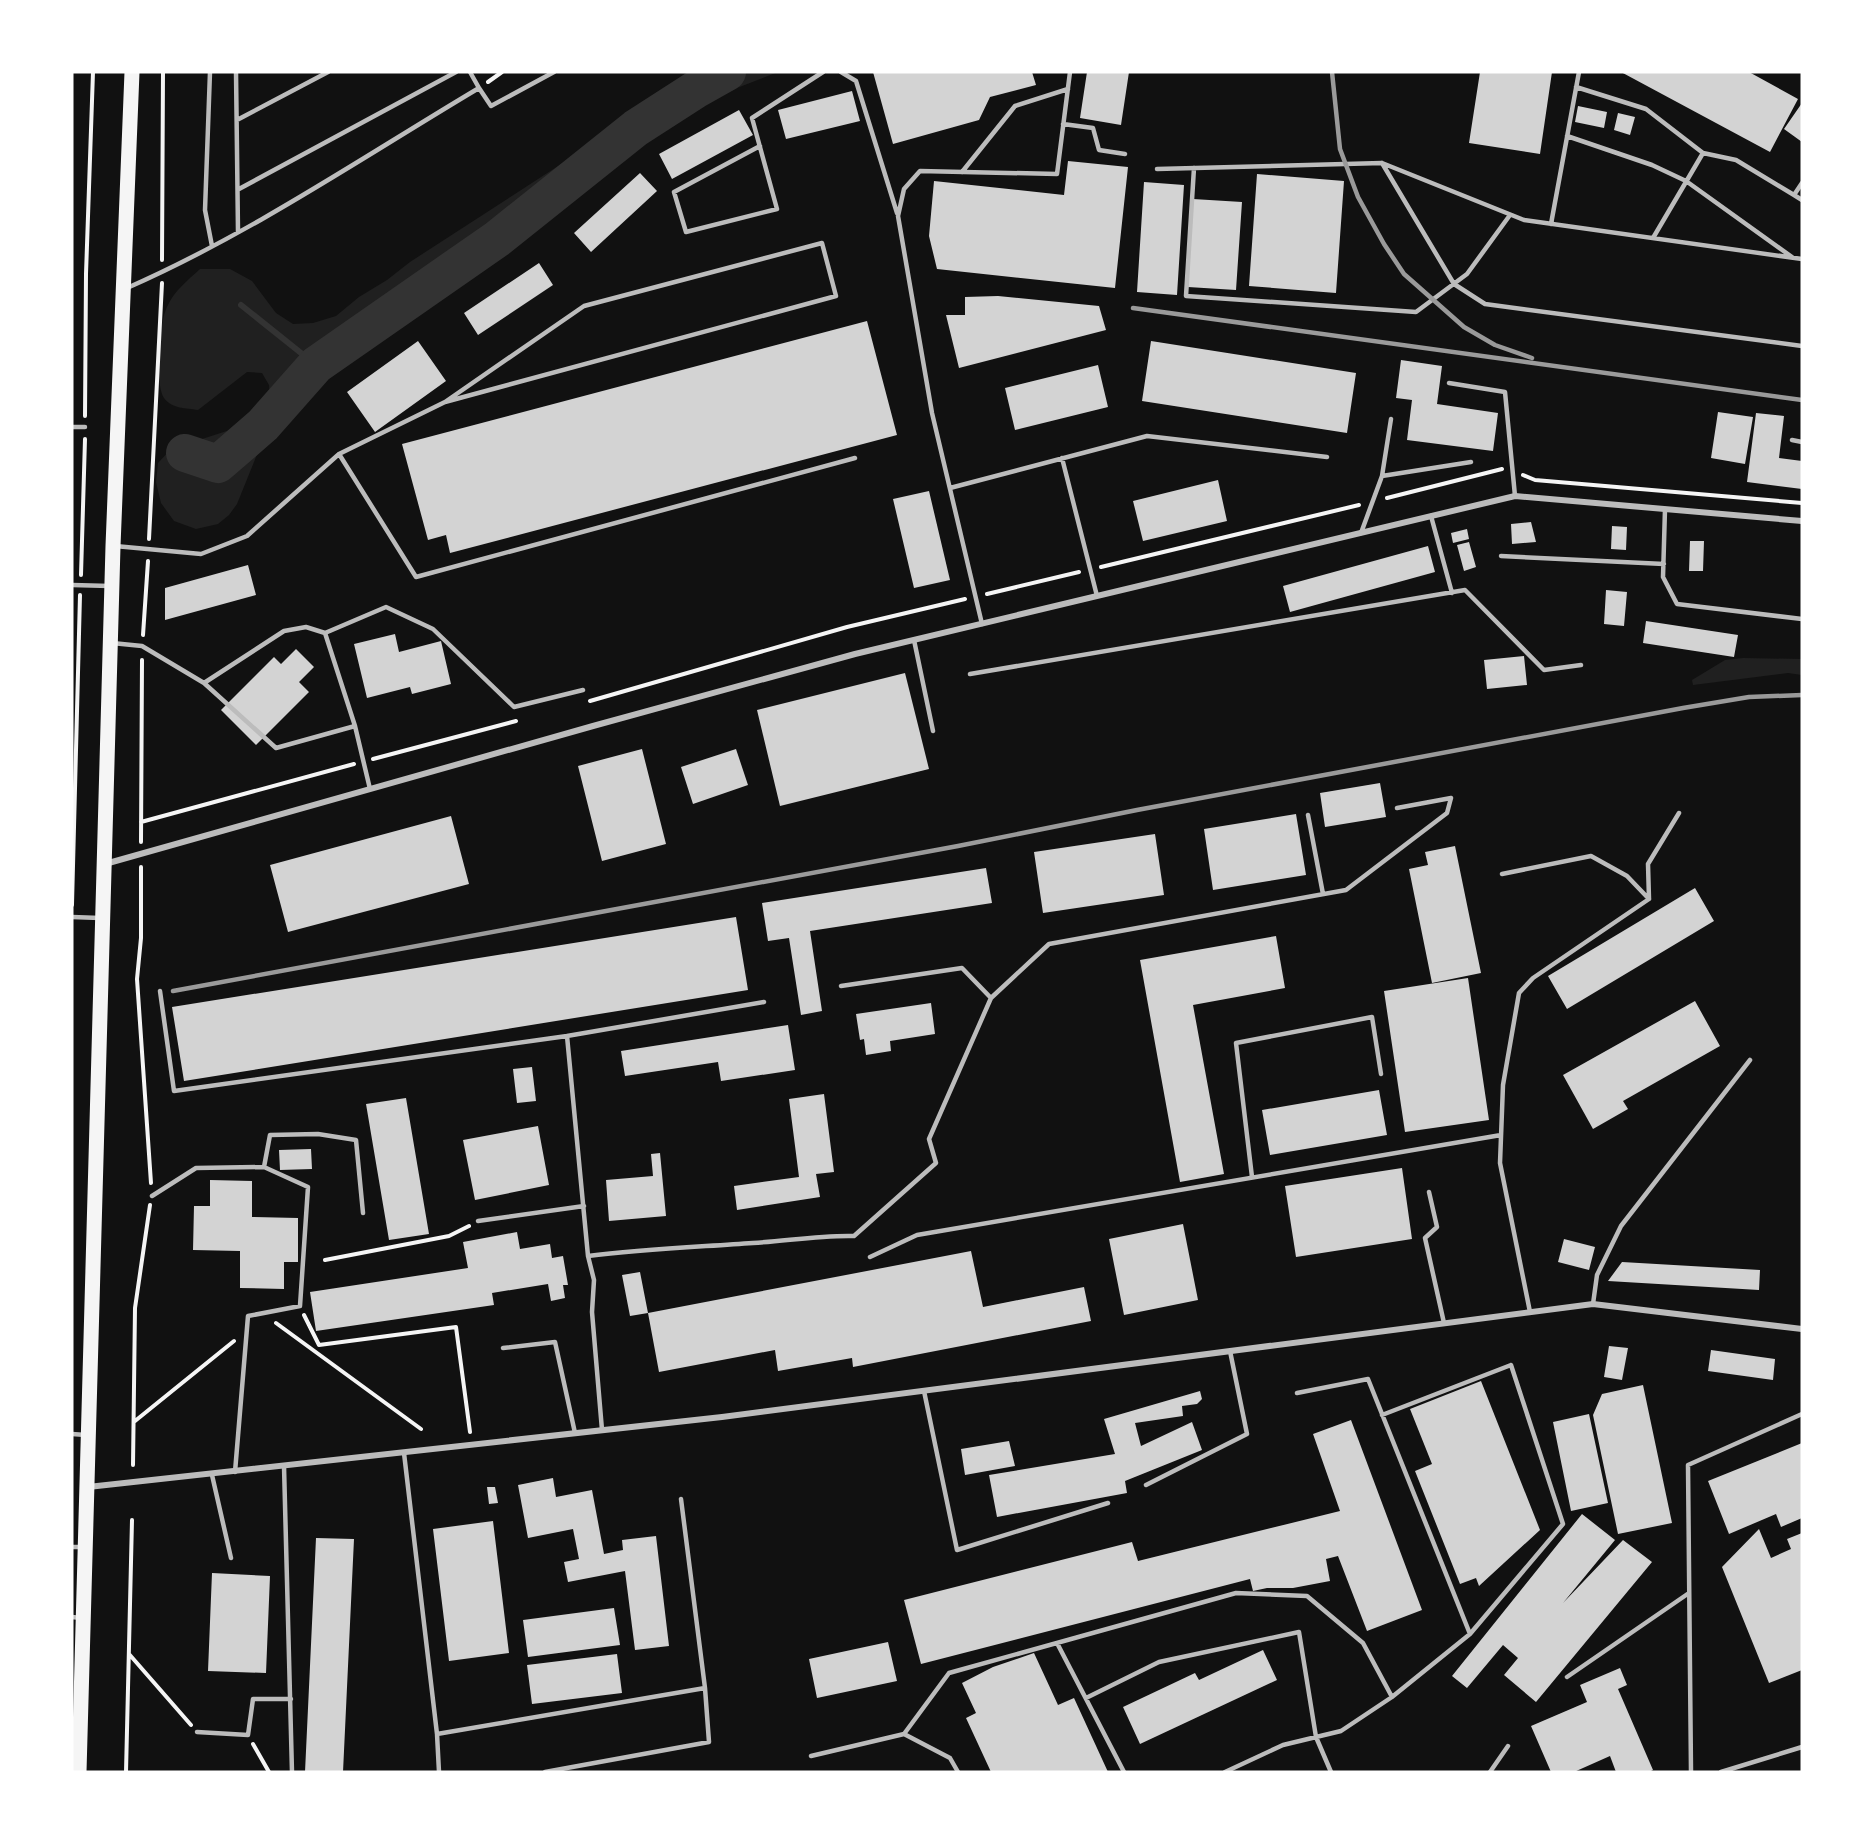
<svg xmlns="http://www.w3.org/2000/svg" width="1874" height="1844" viewBox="0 0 1874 1844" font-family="'Fira Sans Condensed',sans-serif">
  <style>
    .green { fill: #202020 }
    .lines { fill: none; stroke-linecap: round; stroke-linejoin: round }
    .stream { stroke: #333; stroke-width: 6 }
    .river { stroke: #333; stroke-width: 38 }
    .building { fill: #d3d3d3 }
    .path { stroke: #f5f5f5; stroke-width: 4 }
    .service { stroke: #bcbcbc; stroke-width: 4.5 }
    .minor { stroke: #bcbcbc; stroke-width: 6 }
    .primary { stroke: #f5f5f5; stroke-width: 15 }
    .rail { stroke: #9a9a9a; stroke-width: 4.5 }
  </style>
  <rect width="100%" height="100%" fill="#111"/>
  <path class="green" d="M703 72H778L737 88 640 137 509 252 326 377 274 427 260 447 237 504 229 515 218 524 196 529 174 521 161 503 156 482 158 463 171 449 233 429 260 410 270 399 269 385 262 373 247 372 198 410C186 408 172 409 164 398 154 382 159 324 167 307 174 291 188 280 200 269H230L252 281 276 313 293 324 313 323 336 316 359 297 387 280 410 262Z
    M1743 658 1802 659V675L1788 673 1693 685 1692 680 1725 660Z"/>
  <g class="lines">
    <path class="stream" d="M241 305 316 365"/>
    <path class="river" d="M185 453 218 464 263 425 316 365 497 239 636 128 695 90 727 72"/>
  </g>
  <path class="building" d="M873 72H1032L1036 85 990 97 979 120 893 144Z
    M1087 72H1129L1121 125 1080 118Z
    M1480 72H1552L1540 154 1469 143Z
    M1621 72H1749L1798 99 1770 152Z
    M852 91 860 121 786 139 778 110Z
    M1802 103V142L1784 129Z
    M1578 106 1607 112 1604 128 1575 122Z
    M739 110 753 135 672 179 659 154Z
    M1618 113 1635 117 1630 135 1614 130Z
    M1068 161 1128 167 1115 288 937 269 929 236 934 181 1064 195Z
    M640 173 657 191 591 252 574 233Z
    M1257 174 1344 181 1336 293 1249 286Z
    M1144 182 1184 185 1177 295 1137 292Z
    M1193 199 1242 202 1236 290 1188 287Z
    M539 263 553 285 478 335 464 313Z
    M998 296 1099 306 1106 330 959 368 946 315H965V297Z
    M867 321 897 435 450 553 446 535 428 540 402 444Z
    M418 341 446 381 375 432 347 392Z
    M1151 341 1356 373 1347 433 1142 401Z
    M1401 360 1442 366 1437 404 1498 413 1493 451 1407 440 1412 400 1396 398Z
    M1098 365 1108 407 1015 430 1005 388Z
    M1718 412 1753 417 1745 464 1711 458Z
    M1756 413 1784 416 1779 458 1802 461V489L1747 482Z
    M1218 480 1227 521 1143 541 1133 501Z
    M929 491 950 580 914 588 893 499Z
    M1531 522 1536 542 1512 544 1511 524Z
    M1612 526 1627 527 1626 550 1611 549Z
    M1467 529 1469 539 1453 543 1451 533Z
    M1690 541H1704L1703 571H1689Z
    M1469 542 1476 567 1464 571 1457 545Z
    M1428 546 1435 572 1290 612 1283 586Z
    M248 565 256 595 165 620V588Z
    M1606 590 1627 592 1624 626 1604 624Z
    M1646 621 1738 635 1734 657 1643 643Z
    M395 634 399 652 441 641 451 684 412 694 410 687 367 698 354 644Z
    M296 649 314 667 299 682 309 692 256 745 221 710 274 657 281 664Z
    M1524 656 1527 685 1487 689 1484 660Z
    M905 673 929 769 780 806 757 710Z
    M642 749 666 844 602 861 578 766Z
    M736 749 748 785 693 804 681 767Z
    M1380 783 1386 817 1325 827 1320 793Z
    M1296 814 1306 875 1213 890 1204 829Z
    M451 816 469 884 288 932 270 865Z
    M1155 834 1164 895 1043 913 1034 852Z
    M1455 846 1481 973 1432 983 1409 869 1428 865 1425 852Z
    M986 868 992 903 810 931 822 1011 801 1015 789 938 768 941 762 903Z
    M1695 888 1714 921 1567 1009 1548 976Z
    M736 917 748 990 184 1081 172 1007Z
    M1276 936 1285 988 1193 1005 1224 1174 1180 1182 1140 960Z
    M1468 978 1489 1120 1405 1132 1384 991Z
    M1695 1001 1720 1046 1623 1101 1628 1109 1593 1129 1563 1075Z
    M931 1003 935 1034 890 1041 891 1051 866 1055 864 1039 860 1040 856 1014Z
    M788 1025 795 1070 721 1081 718 1062 625 1076 621 1051Z
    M532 1067 536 1101 517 1103 513 1069Z
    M1379 1090 1387 1135 1270 1155 1262 1110Z
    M824 1094 834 1172 816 1174 820 1197 737 1210 734 1186 799 1177 789 1099Z
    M406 1098 429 1234 389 1240 366 1104Z
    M538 1126 549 1185 475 1200 463 1140Z
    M311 1149 312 1169 280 1170 279 1150Z
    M660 1153 666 1216 609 1221 606 1180 653 1176 651 1154Z
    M1402 1168 1412 1239 1296 1257 1285 1186Z
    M210 1180 252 1181V1217L298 1218V1262H284V1289L240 1288V1251L193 1250 194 1206H210Z
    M1183 1224 1198 1300 1124 1315 1109 1239Z
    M517 1232 520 1249 550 1244 552 1258 563 1256 568 1285H563L565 1298 551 1301 548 1284 492 1293 494 1305 316 1331 310 1292 468 1268 463 1242Z
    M1564 1239 1595 1247 1589 1270 1558 1262Z
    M971 1251 983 1307 1084 1287 1091 1321 853 1367 852 1358 778 1371 775 1350 659 1372 648 1313Z
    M1622 1262 1760 1270 1759 1290 1608 1281Z
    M640 1272 648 1313 630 1316 622 1275Z
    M1609 1346 1628 1348 1622 1380 1604 1377Z
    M1711 1350 1775 1359 1773 1380 1708 1371Z
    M1481 1381 1540 1530 1479 1586 1476 1578 1460 1584 1415 1471 1432 1464 1410 1409Z
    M1643 1385 1672 1523 1618 1534 1593 1415 1602 1394Z
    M1200 1391 1202 1399 1197 1404 1182 1406 1183 1416 1135 1423 1141 1446 1192 1422 1202 1450 1125 1481 1127 1493 997 1517 989 1475 1115 1454 1104 1419Z
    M1589 1414 1608 1503 1571 1511 1553 1422Z
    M1351 1420 1422 1610 1367 1631 1338 1556 1326 1559 1330 1581 1293 1588H1267L1253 1591 1250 1579 921 1664 904 1600 1132 1542 1138 1561 1340 1511 1313 1434Z
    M1009 1441 1015 1466 965 1475 961 1449Z
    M1802 1443V1518L1781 1527 1776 1514 1729 1534 1708 1481Z
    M553 1478 556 1497 592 1490 604 1554 623 1550 622 1540 656 1536 669 1646 635 1650 625 1571 568 1582 564 1562 579 1559 573 1529 528 1538 518 1485Z
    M487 1487H495L498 1503 489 1504Z
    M1582 1514 1615 1540 1563 1603 1623 1540 1652 1562 1536 1702 1504 1675 1518 1658 1503 1645 1467 1688 1452 1676Z
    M493 1521 509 1653 449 1661 433 1529Z
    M1759 1529 1771 1558 1791 1549 1787 1539 1802 1533V1670L1769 1683 1722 1567Z
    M316 1538 354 1539 343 1772H305Z
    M212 1573 270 1576 266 1673 208 1671Z
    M614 1608 620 1645 528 1657 523 1620Z
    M888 1642 897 1681 817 1698 809 1659Z
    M1263 1650 1277 1680 1140 1744 1123 1707 1195 1673 1199 1680Z
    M1034 1653 1058 1705 1074 1698 1108 1772H991L966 1718 976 1713 962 1683 993 1667Z
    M617 1654 622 1693 532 1704 527 1665Z
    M1620 1668 1627 1685 1618 1689 1653 1770 1649 1772H1616L1610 1756 1574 1772H1551L1531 1726 1587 1702 1580 1685Z"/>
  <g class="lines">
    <path class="path" d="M488 82 502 72
      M162 260 163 72
      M85 416 86 274 93 72
      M1523 475 1535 480 1802 503
      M1387 498 1502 469
      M149 539 162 283
      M1101 567 1359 505
      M81 575 85 439
      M987 594 1079 572
      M143 635 148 561
      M590 701 847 627 965 599
      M373 759 516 721
      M141 822 354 764
      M141 842 142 660
      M141 867V938L137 979 151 1183
      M72 905 80 595
      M325 1260 449 1236 469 1226
      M304 1315 319 1345 456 1327 470 1432
      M276 1323 421 1429
      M135 1421 234 1341
      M133 1465 135 1308 150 1205
      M129 1654 191 1725
      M253 1744 269 1772
      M126 1772 132 1520"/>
    <path class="service" d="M210 72 205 210 212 246
      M236 72 238 232
      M841 72 856 81 897 213
      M1576 87 1646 109 1703 153
      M479 88 491 106 554 72
      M237 120 328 72
      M1063 124 1093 128 1099 150 1125 154
      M1567 136 1652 165 1686 181 1792 257
      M760 146 674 192 686 232 777 209 752 118 823 72
      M1382 163 1454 284 1485 304 1802 346
      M1194 168 1186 296 1416 312 1467 274 1510 215
      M1157 169 1382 163 1524 220 1802 259
      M962 172 1015 106 1068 89
      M1802 183 1794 195 1802 200
      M239 189 456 72
      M1551 224 1579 72
      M1653 238 1703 153 1736 160 1794 195
      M127 288C250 234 363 157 479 88L470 72
      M1449 383 1505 392 1515 496
      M72 427H85
      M1792 440 1802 442
      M339 454 416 577 855 458
      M1062 458 1097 596
      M1382 476 1391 419
      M950 488 1147 436 1327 457
      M1665 509 1663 577 1677 604 1802 619
      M1431 516 1452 593
      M1361 533 1382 476 1471 462
      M115 546 201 554 247 536 339 454 445 402 836 296 822 243 584 306 445 402
      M1501 556 1664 564
      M72 585 110 586
      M982 624 932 413 898 216 904 189 920 171 1057 174 1070 72
      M325 633 386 607 433 629 514 707 583 690
      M914 640 933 731
      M112 643 142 646 204 683 276 748 355 726 370 789
      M970 674 1465 590 1544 670 1581 665
      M204 683 284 631 306 627 325 633 355 726
      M1308 815 1323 894
      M1502 874 1591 856 1627 876 1649 899 1533 978 1519 993 1503 1085 1500 1163 1530 1312
      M1649 899 1648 864 1679 813
      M72 917 100 918
      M160 991 174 1091 567 1036 588 1256
      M991 998 1049 944 1346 890 1447 813 1451 798 1397 808
      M567 1036 764 1002
      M264 1167 270 1135 318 1134 356 1140 363 1213
      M1252 1177 1236 1043 1372 1017 1381 1074
      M1429 1192 1437 1227 1425 1238 1444 1323
      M152 1196 196 1168 264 1167 308 1187 300 1306 248 1316 235 1472
      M478 1221 584 1206
      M870 1257 917 1235 1501 1135
      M1593 1304 1597 1275 1621 1226 1750 1060
      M503 1348 555 1342 575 1433
      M924 1391 957 1550 1108 1503
      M1297 1393 1368 1379 1470 1634
      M602 1430 592 1312 594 1280 588 1256C643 1249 698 1247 753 1243 787 1241 820 1235 854 1236L936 1163 929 1139 991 998 962 968 841 986
      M72 1434 86 1435
      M404 1453 437 1734 705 1688 681 1499
      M284 1466 292 1772
      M212 1475 231 1558
      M1146 1485 1247 1434 1230 1351
      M72 1547H83
      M72 1617 81 1618
      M1057 1643 1124 1772
      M1567 1677 1689 1593
      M1086 1698 1159 1662 1299 1632 1316 1737 1331 1772
      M197 1732 248 1735 253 1699H291
      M437 1734 439 1772
      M904 1734 950 1758 958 1772
      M811 1756 904 1734 949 1673 1236 1593 1307 1596 1363 1643 1392 1697
      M545 1772 709 1742 705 1688
      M1225 1772 1283 1745 1341 1731 1392 1697 1470 1634 1563 1524 1511 1365 1382 1415
      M1490 1772 1508 1746
      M1691 1772 1688 1465 1802 1414
      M1721 1772 1802 1747"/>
    <path class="minor" d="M105 864 593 726 855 654 1515 496 1802 521
      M88 1487 722 1417 1593 1304 1802 1329"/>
    <path class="primary" d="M79 1772 113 546 132 72"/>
    <path class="rail" d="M1332 72 1340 149 1358 197 1384 244 1404 274 1464 327 1495 345 1532 358
      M1133 308 1802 400
      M173 991 958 846 1137 810 1683 708 1749 697 1802 695"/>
  </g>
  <rect width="1874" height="1844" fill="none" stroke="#ffffff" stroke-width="147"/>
</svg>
